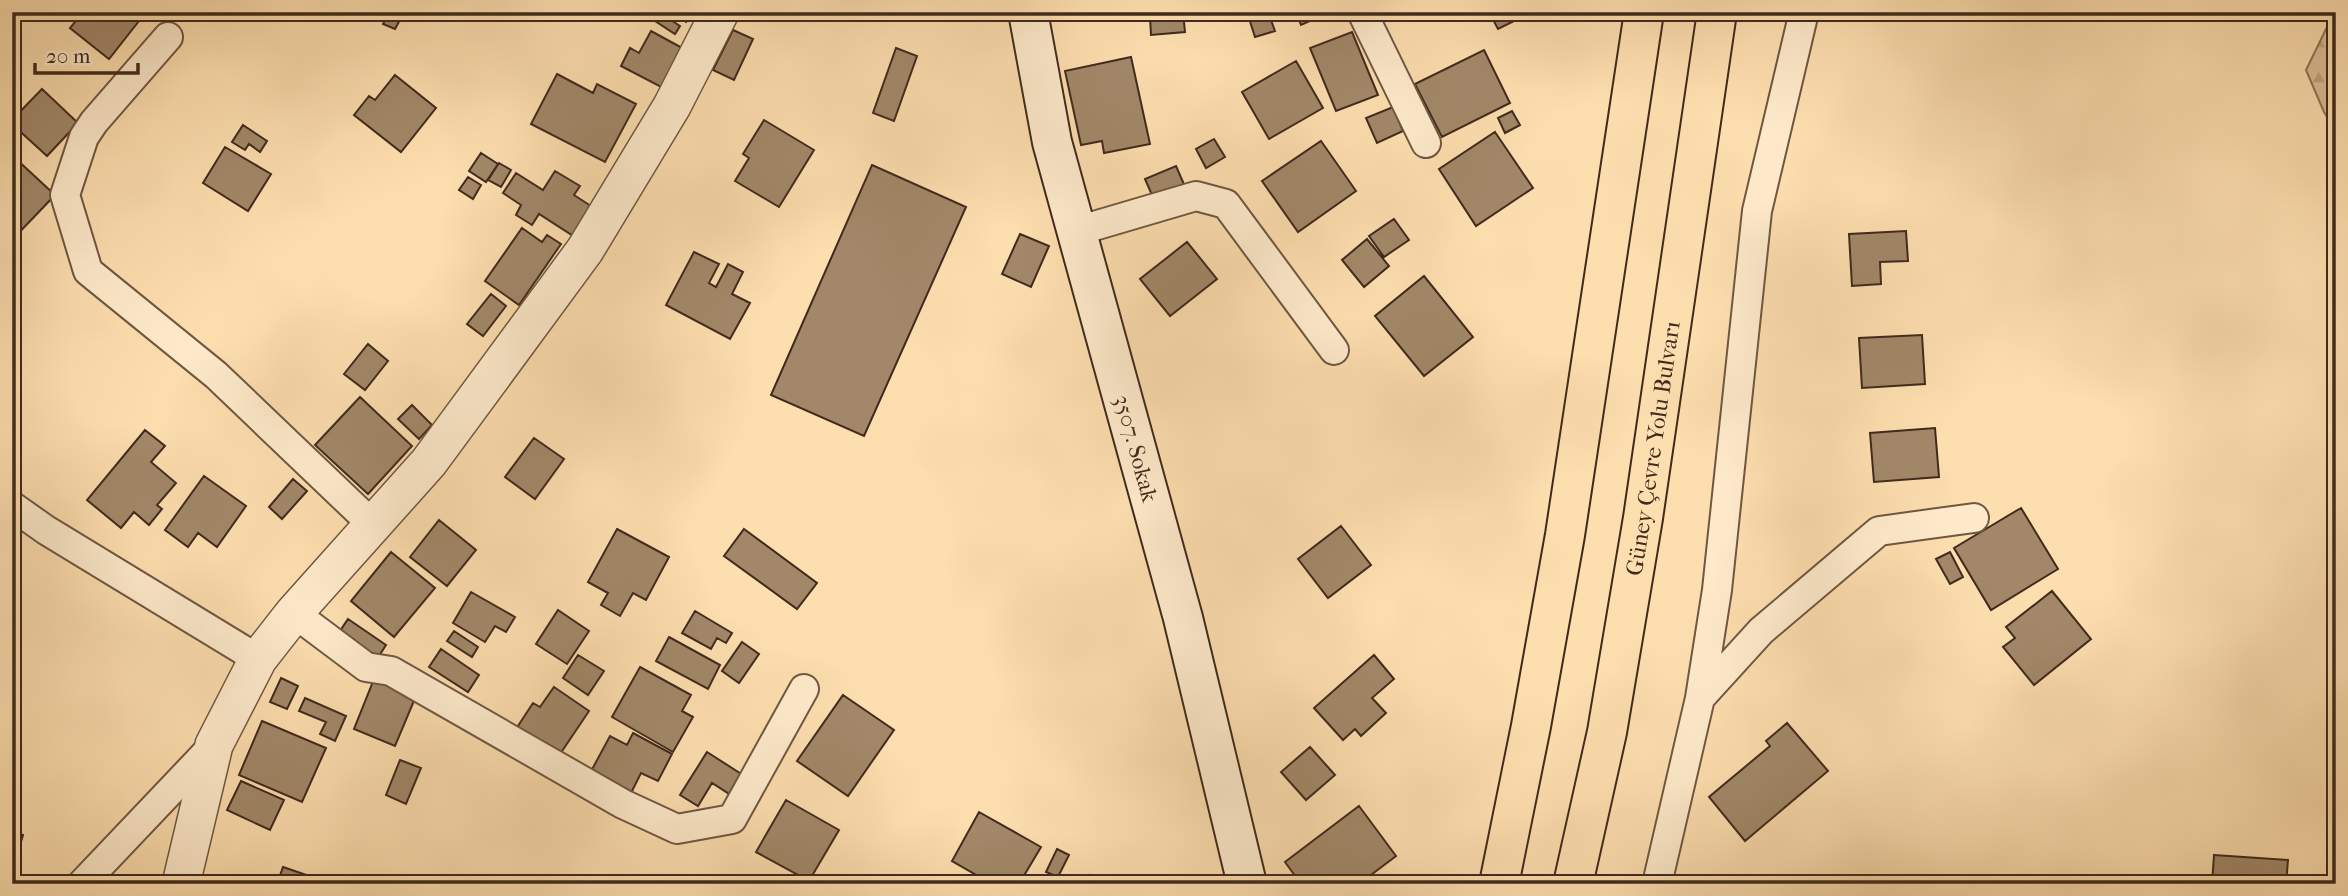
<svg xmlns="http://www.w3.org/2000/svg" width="2348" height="896" viewBox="0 0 2348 896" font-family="'IM FELL French Canon',serif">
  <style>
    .forest { fill: url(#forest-firs); stroke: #8e745a; stroke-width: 2 }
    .building { fill: #a28869; stroke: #402a1d; stroke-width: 2 }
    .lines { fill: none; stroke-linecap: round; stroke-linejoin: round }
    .minor-casing { stroke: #6f5742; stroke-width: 32 }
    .tertiary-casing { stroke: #6f5742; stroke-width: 40 }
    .secondary-casing { stroke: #402a1d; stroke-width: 42 }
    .trunk-casing { stroke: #402a1d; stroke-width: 42 }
    .minor { stroke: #feeacb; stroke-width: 28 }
    .tertiary { stroke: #feeacb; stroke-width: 37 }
    .secondary { stroke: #feeacb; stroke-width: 38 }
    .trunk { stroke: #fddeaf; stroke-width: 38 }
    .labels { text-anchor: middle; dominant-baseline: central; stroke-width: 5; stroke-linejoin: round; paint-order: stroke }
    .street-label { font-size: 23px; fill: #402a1d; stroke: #feeacb }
  </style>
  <defs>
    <pattern id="forest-firs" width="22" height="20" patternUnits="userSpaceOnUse" patternTransform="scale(1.75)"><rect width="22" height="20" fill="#ddbf96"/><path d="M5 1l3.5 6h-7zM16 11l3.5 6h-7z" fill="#bfa481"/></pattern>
  </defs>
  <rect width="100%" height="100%" fill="#fddeaf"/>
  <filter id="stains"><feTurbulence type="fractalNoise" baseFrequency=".00286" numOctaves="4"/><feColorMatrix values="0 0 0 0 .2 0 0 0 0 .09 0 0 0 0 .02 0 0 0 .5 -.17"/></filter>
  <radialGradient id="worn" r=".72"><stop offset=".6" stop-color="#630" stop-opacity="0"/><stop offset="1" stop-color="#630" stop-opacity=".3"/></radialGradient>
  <path class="forest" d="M2336 24V131L2324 112 2306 70 2328 25Z"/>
  <path class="building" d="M83 12H146L109 59 70 28Z
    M384 12H411L407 21 401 18 395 29 383 24 388 14Z
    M671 12H693L686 22Z
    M860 12H948L947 21Z
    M1065 12H1116L1117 16 1066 21Z
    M1133 12H1183L1185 32 1151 35 1150 17 1134 18Z
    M1247 12H1268L1275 31 1255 37Z
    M1296 12H1328V13L1301 25Z
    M1393 12H1408L1396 18Z
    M1489 12H1509L1514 21 1498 29Z
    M660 13 680 26 675 34 655 21Z
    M733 30 753 39 734 80 713 70Z
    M651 31 684 49 663 88 621 66 630 48 639 53Z
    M1352 32 1378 95 1336 111 1310 48Z
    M896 48 917 56 894 121 873 113Z
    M1484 50 1510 103 1442 137 1415 84Z
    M1131 57 1150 144 1104 153 1102 141 1081 145 1065 71Z
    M1296 61 1323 108 1269 139 1242 92Z
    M557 74 593 93 597 84 636 104 605 162 531 124Z
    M395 75 436 108 401 152 354 115 369 96 375 100Z
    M42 89 78 123 47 156 12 124V120Z
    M1393 107 1403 131 1377 143 1366 118Z
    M1512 111 1520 125 1505 133 1498 118Z
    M764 120 814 150 779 207 735 181 749 158 743 154Z
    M243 125 267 141 260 152 249 144 245 150 232 142Z
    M1495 132 1533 188 1476 226 1439 169Z
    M1214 139 1225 157 1206 168 1196 149Z
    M1321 141 1356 191 1298 232 1262 181Z
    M225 147 271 174 248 211 203 183Z
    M481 153 498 164 486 182 469 171Z
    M14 157 55 195 12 240V159Z
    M499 163 511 170 501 187 488 180Z
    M872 165 966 207 864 436 771 395Z
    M1176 166 1186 189 1155 202 1145 179Z
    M555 171 580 186 574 195 597 210 578 239 539 214 532 225 516 215 521 205 503 193 516 173 543 190Z
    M468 177 481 185 473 199 459 190Z
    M1394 219 1409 240 1384 257 1369 236Z
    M522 228 542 242 547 235 561 244 519 305 485 281Z
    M1906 231 1908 261 1880 262 1881 284 1852 286 1849 234Z
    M1020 234 1049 246 1031 287 1002 274Z
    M1367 239 1389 266 1364 287 1342 260Z
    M1187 242 1217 279 1170 316 1140 279Z
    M694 252 719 264 709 283 716 287 728 264 743 272 732 294 750 303 730 339 666 305Z
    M1424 276 1473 337 1424 376 1375 316Z
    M491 294 506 306 483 336 467 324Z
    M1922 335 1925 384 1862 388 1859 338Z
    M368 344 388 361 365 390 344 374Z
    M360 397 412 446 368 494 315 445Z
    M412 405 432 425 419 439 398 419Z
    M1935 428 1939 477 1874 482 1870 433Z
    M145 430 165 446 151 462 176 483 157 505 162 509 149 525 134 512 121 528 87 500Z
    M534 438 564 459 535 499 505 477Z
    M204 476 246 506 217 547 198 533 188 547 165 530Z
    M293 479 307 491 282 519 269 507Z
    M2021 508 2058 569 1991 610 1954 548Z
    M439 520 476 550 447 586 410 557Z
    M1341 526 1371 565 1328 598 1298 559Z
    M617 529 669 557 646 600 633 593 620 616 601 605 608 593 588 582Z
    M744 529 817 583 797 609 724 556Z
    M391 552 435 588 394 637 351 601Z
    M1950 552 1963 577 1950 584 1936 559Z
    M2052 591 2091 639 2034 685 2003 647 2015 638 2006 627Z
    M471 592 515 617 506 632 495 626 485 642 453 623Z
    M558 610 589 631 567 664 536 644Z
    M695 611 732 633 726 643 717 638 711 649 682 633Z
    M348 619 386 645 375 662 336 637Z
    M454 631 478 647 472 657 447 641Z
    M669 637 720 665 708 689 656 661Z
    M742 642 759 654 739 683 722 671Z
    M441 649 479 675 468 692 429 667Z
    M578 655 604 671 588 695 563 678Z
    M1374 655 1394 679 1372 698 1386 713 1361 736 1355 729 1343 740 1314 708Z
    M640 667 691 695 682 711 693 717 673 752 612 717Z
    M281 678 298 686 287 709 270 702Z
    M374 679 416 696 395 746 354 729Z
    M554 687 589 711 558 757 516 729 533 703 540 707Z
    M843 695 894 730 848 796 797 761Z
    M305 698 346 716 335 741 320 734 326 722 299 711Z
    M262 721 326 748 302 802 239 775Z
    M1787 723 1828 771 1745 841 1709 797 1770 746 1766 741Z
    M633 733 672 754 658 781 641 773 629 797 589 775 610 736 627 745Z
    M1310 747 1335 775 1306 800 1281 772Z
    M707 752 746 777 734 797 712 783 698 806 680 795Z
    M400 760 421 768 406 804 386 795Z
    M241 781 284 800 270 830 227 810Z
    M786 800 839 830 809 881 756 852Z
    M1359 806 1396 856 1359 884H1301L1285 862Z
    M979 812 1041 847 1019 884H992L952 861Z
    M12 832 23 835 12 873Z
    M1057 849 1069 855 1058 877 1046 872Z
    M2214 855 2288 860 2286 884H2212Z
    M283 867 327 882V884H277Z
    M1090 875 1101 884H1082Z"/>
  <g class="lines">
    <g class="minor-casing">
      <path id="minor" d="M1362 12 1426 143
        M168 37 94 122 84 137 65 195 88 271 216 375 372 524
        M1077 231 1196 196 1226 204 1334 350
        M12 506 46 530 258 659
        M294 613 366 667 391 671 623 804 677 829 732 819 804 689
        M1700 698 1717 590 1757 211 1804 12
        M82 884 214 745
        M1657 884 1700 698 1761 631 1879 531 1974 518"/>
    </g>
    <g class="tertiary-casing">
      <path id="tertiary" d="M181 884 214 745 258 659 294 613 429 462 585 250 672 106 720 12"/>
    </g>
    <g class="secondary-casing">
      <g id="secondary">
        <path id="s1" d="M1028 12 1052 142 1183 618 1247 884"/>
      </g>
    </g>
    <g class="trunk-casing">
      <g id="trunk">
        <path d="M1499 884 1531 726 1565 535 1644 12"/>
        <path id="s2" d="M1573 884 1607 732 1643 518 1717 12"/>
      </g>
    </g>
    <use href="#minor" class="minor"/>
    <use href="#tertiary" class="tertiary"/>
    <use href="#secondary" class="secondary"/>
    <use href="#trunk" class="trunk"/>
  </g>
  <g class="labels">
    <g class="street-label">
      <text stroke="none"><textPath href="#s1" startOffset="450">3507. Sokak</textPath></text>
      <text stroke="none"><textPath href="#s2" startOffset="443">Güney Çevre Yolu Bulvarı</textPath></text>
    </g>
  </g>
  <rect width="2348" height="896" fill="none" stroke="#fddeaf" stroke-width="42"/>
  <rect x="14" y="14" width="2320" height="868" fill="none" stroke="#402a1d" stroke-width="3.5"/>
  <rect x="21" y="21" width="2306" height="854" fill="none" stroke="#402a1d" stroke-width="2"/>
  <path d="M35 63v10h103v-10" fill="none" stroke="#402a1d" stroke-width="3.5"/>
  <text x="46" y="63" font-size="21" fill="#402a1d" stroke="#feeacb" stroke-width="5" paint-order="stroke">20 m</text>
  <rect width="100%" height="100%" filter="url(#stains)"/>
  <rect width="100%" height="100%" fill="url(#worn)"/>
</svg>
